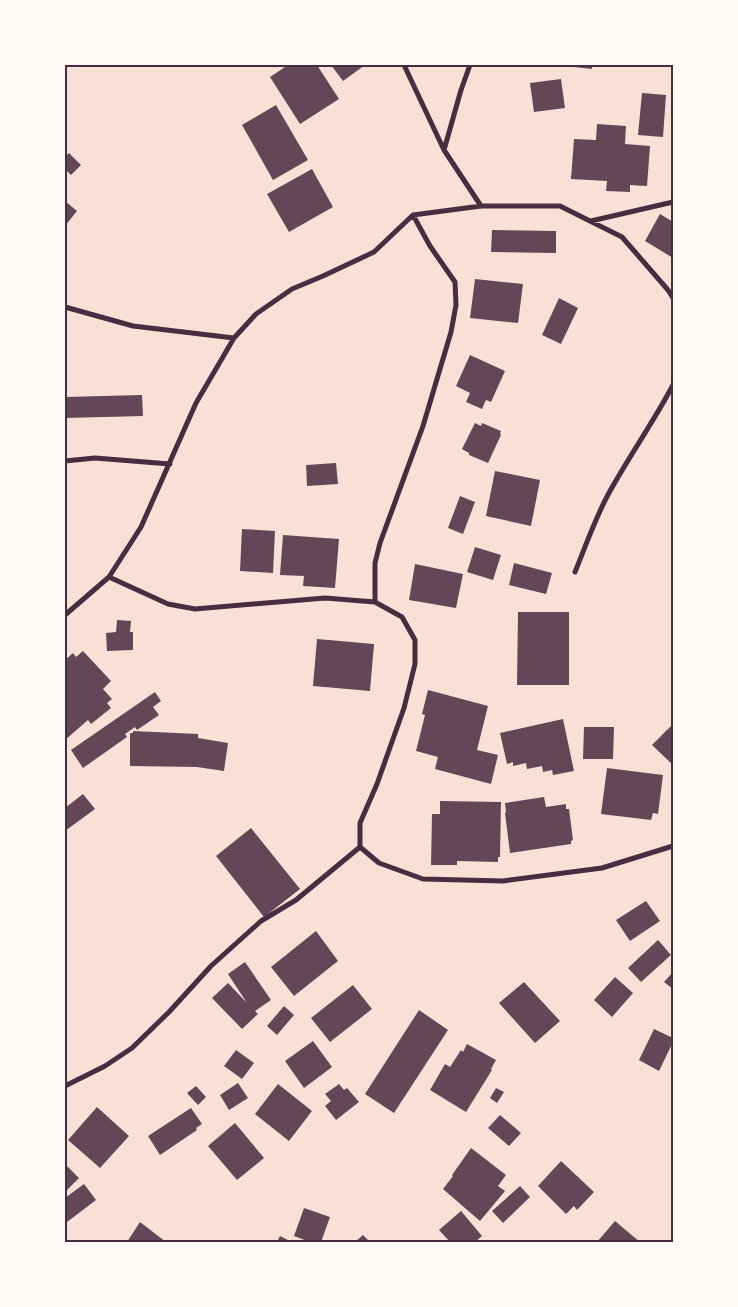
<svg xmlns="http://www.w3.org/2000/svg" width="738" height="1307" viewBox="0 0 738 1307" font-family="'Times New Roman',serif">
  <style>
    .building { fill: #644757 }
    .lines { fill: none; stroke-linecap: round; stroke-linejoin: round }
    .minor { stroke: #4a2c40; stroke-width: 5 }
    .neatline { fill: none; stroke: #4a2c40; stroke-width: 2 }
  </style>
  <rect width="100%" height="100%" fill="#f7e1d7"/>
  <path class="building" d="M288 65H317L339 99 300 124 270 77Z
    M331 65H365L343 81Z
    M565 65H592V69L565 66Z
    M561 79 565 108 534 112 530 83Z
    M642 93 666 95 663 137 638 135Z
    M276 105 308 160 273 180 242 125Z
    M597 124 626 126 625 144 650 146 647 186 630 185V192L606 191 607 181 571 179 574 139 596 140Z
    M69 153 81 165 71 175 65 169V157Z
    M312 169 333 207 289 232 267 194Z
    M65 201 77 211 65 226Z
    M660 214 673 222V258L645 241Z
    M492 230 556 231V253L491 252Z
    M475 279 523 284 518 323 470 318Z
    M559 298 578 308 561 344 542 335Z
    M470 355 505 371 491 402 486 400 482 409 466 402 470 393 456 386Z
    M142 395 143 416 65 418V397Z
    M475 423 481 426 482 423 501 431 500 434 501 435 488 463 469 455V453L462 449Z
    M336 463 338 484 307 486 306 465Z
    M495 471 540 480 531 526 486 516Z
    M460 496 475 502 463 534 448 528Z
    M242 529 275 531 273 573 240 571Z
    M283 535 339 539 335 588 303 586 304 576 280 575Z
    M475 547 501 555 493 580 467 572Z
    M514 563 552 573 546 594 509 585Z
    M415 564 463 574 456 608 409 600Z
    M518 612H569V685H517Z
    M117 620 131 621 130 632H133V650L107 651 106 633 116 632Z
    M317 639 374 644 370 691 313 686Z
    M83 651 111 681 103 689 112 699 107 703 111 708 91 724 88 720 65 740V660L73 653 76 657Z
    M428 690 488 706 477 750 498 755 491 784 435 769 438 757 416 751 425 715 422 714Z
    M155 692 161 701 153 707 159 715 137 730 135 727 125 734 127 737 83 768 71 750Z
    M563 719 574 771 553 775 552 770 543 772 542 766 527 769 526 763 513 766V762L507 764 500 733Z
    M673 724V765L652 745Z
    M584 727H614L613 759H583Z
    M133 731 198 734V738L228 743 224 771 197 767 130 766V733H133Z
    M607 768 663 775 658 814 653 813 651 820 601 814Z
    M83 794 95 809 65 831V808Z
    M544 797 546 807 566 804V809H569L573 840 571 841V844L510 853 505 813 506 812 505 803Z
    M440 801 501 802 500 857H498V862L457 861V865H431L432 814H440Z
    M251 828 300 889 264 917 216 856Z
    M646 901 660 921 630 941 616 920Z
    M316 931 338 961 294 996 271 967Z
    M658 940 671 955 641 982 628 968Z
    M245 962 271 1000 255 1011 258 1014 242 1029 212 998 228 983 247 1003 228 974Z
    M673 972V989L664 982Z
    M615 977 633 993 612 1017 594 1000Z
    M524 982 560 1021 535 1043 499 1003Z
    M353 985 372 1009 330 1042 311 1018Z
    M284 1006 294 1015 277 1035 267 1026Z
    M419 1010 448 1030 394 1113 365 1094Z
    M654 1029 673 1038V1042L659 1071 639 1060Z
    M313 1041 332 1067 304 1088 285 1061Z
    M467 1044 496 1060 491 1069 492 1070 466 1112 430 1090 445 1064 450 1067 461 1050 463 1052Z
    M236 1050 254 1063 242 1079 224 1066Z
    M238 1083 248 1098 229 1110 220 1095Z
    M278 1084 312 1111 289 1141 255 1114Z
    M339 1084 344 1090 347 1088 359 1102 336 1120 325 1106 331 1101 325 1094Z
    M196 1086 206 1097 198 1105 187 1093Z
    M496 1088 504 1092 497 1103 490 1098Z
    M97 1107 129 1136 100 1168 68 1140Z
    M191 1108 202 1124 196 1128 197 1130 160 1155 148 1136Z
    M500 1115 521 1133 509 1146 488 1128Z
    M235 1123 264 1158 237 1180 208 1146Z
    M471 1148 506 1175 498 1186 505 1191 480 1221 443 1189 453 1176 452 1175Z
    M561 1161 594 1192 577 1210 574 1206 566 1214 538 1186Z
    M65 1164 79 1178 65 1192Z
    M84 1184 96 1200 67 1222 65 1220V1198Z
    M520 1186 530 1197 503 1223 492 1211Z
    M304 1208 330 1217 321 1242H310L294 1236Z
    M461 1211 482 1236 475 1242H450L439 1230Z
    M615 1221 640 1242H597Z
    M140 1222 166 1242H127Z
    M363 1235 370 1242H355Z
    M280 1236 292 1242H277Z"/>
  <g class="lines">
    <path class="minor" d="M404 65 444 150 481 206
      M444 150 461 90 470 65
      M591 221 673 202
      M65 307 133 326 234 338
      M65 461 95 458 170 464
      M575 572C586 545 596 516 610 491 630 455 654 421 673 385
      M109 577 168 604 195 609 325 598 375 602 402 617 415 640V664L404 708 377 784 360 823V847L379 863 423 879 503 881 602 868 673 846
      M375 602V563L380 543 423 426 451 332 456 305 455 282 430 246 413 215
      M65 615 109 577 141 527 196 403 234 338 256 314 292 289 323 276 374 252 413 215 481 206H560L622 237 668 290 673 298
      M65 1086 105 1066 132 1048 169 1012 211 966 261 921 296 900 360 847"/>
  </g>
  <rect width="738" height="1307" fill="none" stroke="#fffaf5" stroke-width="132"/>
  <rect x="66" y="66" width="606" height="1175" class="neatline"/>
</svg>
